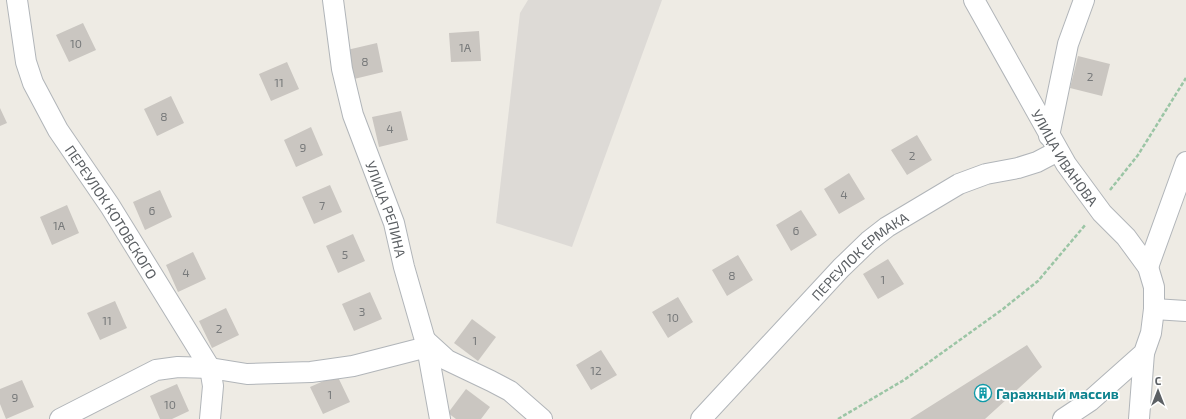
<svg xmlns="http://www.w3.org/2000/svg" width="1186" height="419" viewBox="0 0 1186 419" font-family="'Exo 2',sans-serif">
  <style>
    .industrial { fill: #dddad6 }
    .building { fill: #cac6c1 }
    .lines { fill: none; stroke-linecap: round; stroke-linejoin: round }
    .minor-casing { stroke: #b1b5b9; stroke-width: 22 }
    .path { stroke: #9bc5a5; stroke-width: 2.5; stroke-dasharray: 4 2; stroke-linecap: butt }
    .minor { stroke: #fff; stroke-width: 20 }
    .labels { text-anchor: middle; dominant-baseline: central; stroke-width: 3.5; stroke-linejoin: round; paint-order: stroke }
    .number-label { font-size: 12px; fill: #787a7b }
    .street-label { font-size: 14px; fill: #5c6064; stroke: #fff }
    .culture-label { font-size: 14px; font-weight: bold; fill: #0d838f; stroke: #fff; text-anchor: start }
  </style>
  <rect width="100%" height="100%" fill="#eeebe4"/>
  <path class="industrial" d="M528 0H662L572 247 496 223 520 13Z"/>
  <path class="building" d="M83 23 96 50 69 62 56 35Z
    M479 31 481 61 451 62 449 33Z
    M377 43 383 72 354 79 347 50Z
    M1078 56 1110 64 1102 96 1070 88Z
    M287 62 299 89 271 101 259 74Z
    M171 96 184 123 157 136 144 109Z
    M0 108 7 123 0 126Z
    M401 111 408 140 379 147 372 117Z
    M311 127 323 155 296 167 284 140Z
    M917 135 932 160 907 175 891 150Z
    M849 173 865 199 839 214 824 189Z
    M330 185 342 212 314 224 302 197Z
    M160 190 172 217 145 230 133 202Z
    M67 205 79 233 52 245 40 217Z
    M801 210 817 235 791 251 776 225Z
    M353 234 365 261 338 273 326 246Z
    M193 252 206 279 178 292 166 265Z
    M738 255 753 280 727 296 712 270Z
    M888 259 904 284 878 299 863 274Z
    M370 292 382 319 354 331 342 304Z
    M678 297 693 322 668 338 652 312Z
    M115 301 127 328 100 340 87 313Z
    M226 308 239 335 212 348 199 321Z
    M472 319 496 337 478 361 454 343Z
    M1027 345 1042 367 985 419H910Z
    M601 350 617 375 591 390 576 365Z
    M337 375 350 402 323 414 310 387Z
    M22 380 34 407 6 419 0 404V389Z
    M177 384 189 411 172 419H160L150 396Z
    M466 389 490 407 481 419H456L448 413Z"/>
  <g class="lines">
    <g class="minor-casing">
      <g id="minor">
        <path id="s1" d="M17 0 26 62 33 83 58 130 110 206 210 368 213 386 210 419"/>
        <path id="s2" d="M333 0 342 69 353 115 394 223 404 267 427 347 440 419"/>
        <path id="s3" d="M974 0 1066 164 1102 213 1126 237 1148 267 1154 287V309L1151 333 1144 353 1090 401 1063 419"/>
        <path d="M1049 136 1068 44 1084 0"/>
        <path d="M1148 267 1186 162"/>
        <path d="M1154 309 1186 311"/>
        <path d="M425 340 447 360 491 381 510 391 542 419"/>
        <path d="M60 419 156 370 178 367 210 368 247 374 311 372 353 366 427 347"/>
        <path id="s4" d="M701 419 841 268 869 241 887 227 959 184 986 174 1018 168 1037 162 1058 151"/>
        <path d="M1139 419 1144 353"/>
      </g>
    </g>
    <path class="path" d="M1110 190 1138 155 1186 78
      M838 419 904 380 1003 309 1038 281 1086 224"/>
    <use href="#minor" class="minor"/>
  </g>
  <defs>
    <g id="building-ring" transform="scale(0.9)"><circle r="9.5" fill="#fff" stroke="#0f9aa8" stroke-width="1.5"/><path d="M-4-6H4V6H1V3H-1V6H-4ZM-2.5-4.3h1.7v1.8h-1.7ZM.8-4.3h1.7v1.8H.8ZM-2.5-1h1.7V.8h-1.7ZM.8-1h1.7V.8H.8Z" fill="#0f9aa8"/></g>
  </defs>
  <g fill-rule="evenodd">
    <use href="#building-ring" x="983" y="393"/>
  </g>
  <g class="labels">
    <g class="number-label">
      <text x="76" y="43">10</text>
      <text x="465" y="47">1А</text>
      <text x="365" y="61">8</text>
      <text x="1090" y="76">2</text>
      <text x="279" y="82">11</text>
      <text x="164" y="116">8</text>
      <text x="390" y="128">4</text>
      <text x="303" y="147">9</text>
      <text x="912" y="155">2</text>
      <text x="844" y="194">4</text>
      <text x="322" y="205">7</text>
      <text x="152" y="210">6</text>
      <text x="59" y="225">1А</text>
      <text x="796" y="230">6</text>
      <text x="345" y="254">5</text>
      <text x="186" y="272">4</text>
      <text x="732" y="275">8</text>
      <text x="883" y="279">1</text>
      <text x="362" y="311">3</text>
      <text x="673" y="317">10</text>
      <text x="107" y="320">11</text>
      <text x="219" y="328">2</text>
      <text x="475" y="340">1</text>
      <text x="596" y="370">12</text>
      <text x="330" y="394">1</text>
      <text x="15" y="397">9</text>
      <text x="170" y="404">10</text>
    </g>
    <g class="street-label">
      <text stroke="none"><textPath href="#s3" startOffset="182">УЛИЦА ИВАНОВА</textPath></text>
      <text stroke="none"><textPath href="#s2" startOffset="217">УЛИЦА РЕПИНА</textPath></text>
      <text stroke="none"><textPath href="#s1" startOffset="236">ПЕРЕУЛОК КОТОВСКОГО</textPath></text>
      <text stroke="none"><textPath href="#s4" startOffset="228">ПЕРЕУЛОК ЕРМАКА</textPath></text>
    </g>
    <g class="culture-label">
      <text x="996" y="393">Гаражный массив</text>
    </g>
  </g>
  <g transform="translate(1158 391)" stroke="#ffffff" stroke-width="3" paint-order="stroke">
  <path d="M0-3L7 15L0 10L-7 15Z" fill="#5c6064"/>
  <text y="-6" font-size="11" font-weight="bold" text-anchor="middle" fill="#5c6064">С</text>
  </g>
</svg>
